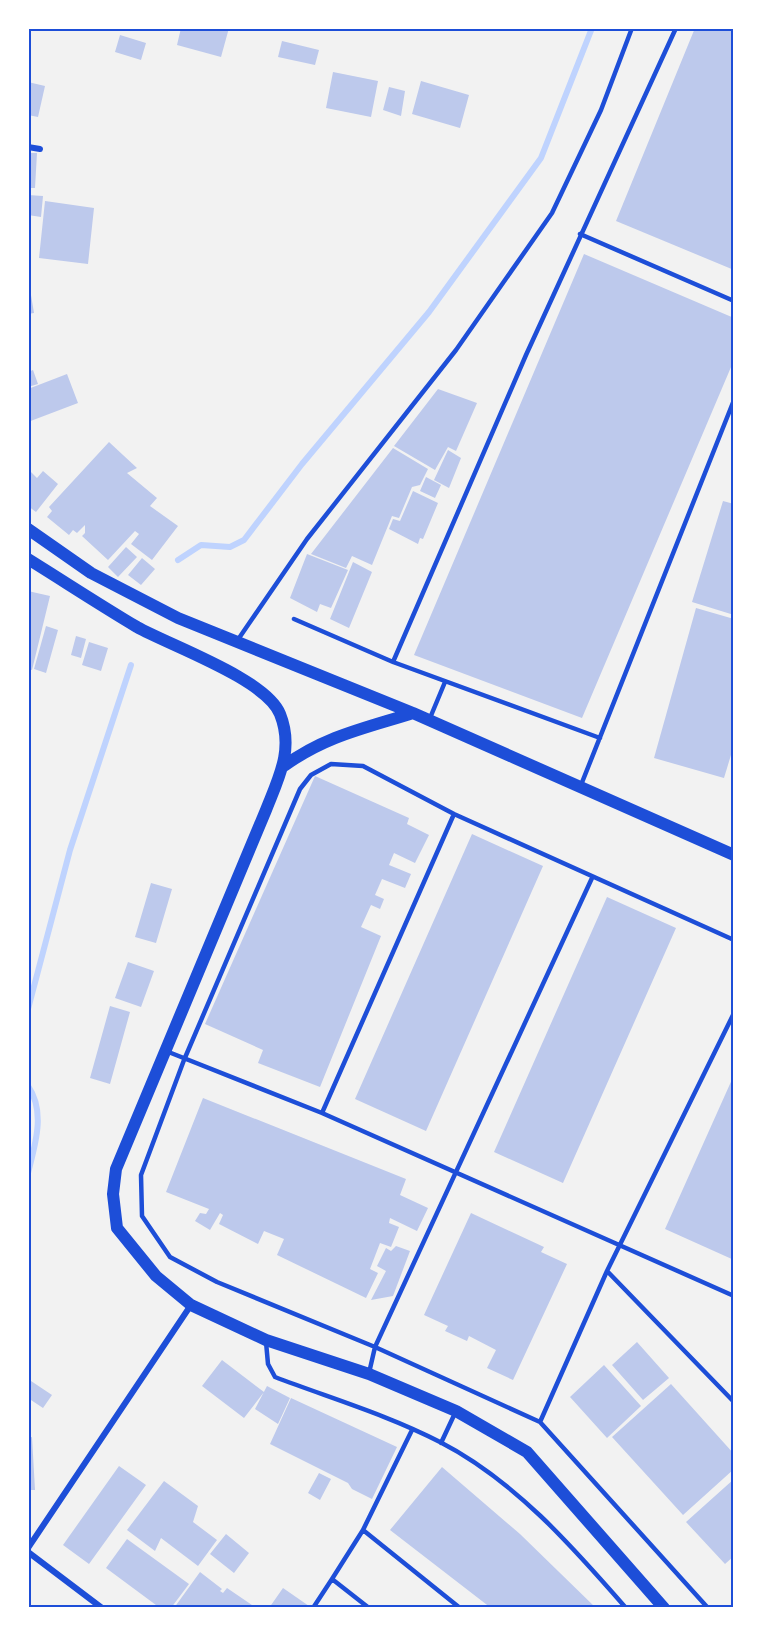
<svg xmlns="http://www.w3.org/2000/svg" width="762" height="1636" viewBox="0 0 762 1636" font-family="Figtree,sans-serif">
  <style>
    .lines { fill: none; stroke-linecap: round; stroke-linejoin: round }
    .stream { stroke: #bfd3fe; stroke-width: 6 }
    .building { fill: #bdc9ec }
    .service { stroke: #1d4ed8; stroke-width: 4.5 }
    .minor { stroke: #1d4ed8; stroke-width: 6 }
    .secondary { stroke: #1d4ed8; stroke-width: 12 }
    .neatline { fill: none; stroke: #1d4ed8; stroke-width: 2 }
  </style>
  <rect width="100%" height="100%" fill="#f2f2f2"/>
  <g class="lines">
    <path class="stream" d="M178 560 201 545 230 547 244 540 302 464 429 312 541 158 592 28
      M28 1009 70 850 131 665
      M28 1086C46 1112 35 1145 28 1173"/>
  </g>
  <path class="building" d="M181 28H229L221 57 177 45Z
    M695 28H734V270L616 221Z
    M120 35 146 43 141 60 115 52Z
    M282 41 319 50 315 65 278 57Z
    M333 72 378 81 371 117 326 108Z
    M421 81 469 95 460 128 412 114Z
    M28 82 45 86 38 117 28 115Z
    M389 87 405 91 401 116 383 110Z
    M28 153H37L35 188H28Z
    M28 195 43 196 41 217 28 215Z
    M45 201 94 208 88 264 39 258Z
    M584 254 734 318V360L582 718 414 655Z
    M28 295H31L34 313 28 314Z
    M33 370 38 384 28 387V372Z
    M67 374 78 403 28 422V389Z
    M438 389 477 403 456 451 448 447 435 470 394 446Z
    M109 442 137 468 127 473 157 498 150 506 178 526 152 560 131 544 139 534 135 531 108 560 82 536 85 533V525L77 533 73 530 69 535 47 517 52 511 49 507Z
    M393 448 428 469 420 485 412 487 399 518 392 516 372 565 352 556 346 568 311 554Z
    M448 450 461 458 449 488 434 480Z
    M28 469 37 478 43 471 58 484 36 512 28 506Z
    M426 477 441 485 435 498 420 491Z
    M413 491 438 503 423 539 420 538 418 544 389 529 393 519 400 521Z
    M723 501 734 504V615L692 602Z
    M126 547 137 557 118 577 108 567Z
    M307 554 348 570 331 608 320 604 317 612 290 598Z
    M142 558 155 569 141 585 128 575Z
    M353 562 372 572 349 628 330 619Z
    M28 591 50 596 32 670 28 669Z
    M696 608 734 619V745L724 778 654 758Z
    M46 626 58 630 46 673 34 669Z
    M76 636 86 639 81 658 71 655Z
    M89 642 108 648 101 671 82 665Z
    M315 776 409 818 407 824 429 835 415 863 394 853 389 865 411 874 405 888 382 879 375 895 384 899 380 909 371 905 361 927 381 936 320 1087 258 1063 263 1050 205 1024Z
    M472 834 543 866 426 1131 355 1099Z
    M151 883 172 889 156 943 135 937Z
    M607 897 676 928 563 1183 494 1152Z
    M128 962 154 971 141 1007 115 998Z
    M110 1006 130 1012 110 1084 90 1078Z
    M734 1075V1260L665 1229Z
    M203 1098 406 1179 400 1195 428 1208 417 1231 390 1218 389 1223 399 1227 391 1247 380 1243 370 1269 378 1273 366 1298 277 1255 284 1239 264 1231 258 1244 219 1224 223 1215 220 1213 210 1230 195 1221 200 1213 206 1214 209 1209 166 1192Z
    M471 1213 544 1247 541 1252 567 1264 513 1380 487 1368 496 1350 469 1336 467 1341 445 1331 448 1326 424 1315Z
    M396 1246 410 1251 393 1296 371 1300 386 1271 377 1266 386 1248 391 1251Z
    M637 1342 669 1378 643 1400 612 1365Z
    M222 1360 264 1392 244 1418 202 1386Z
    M604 1365 641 1406 607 1438 570 1397Z
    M28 1379 52 1395 43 1408 28 1398Z
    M671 1384 734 1454V1469L683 1515 612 1437Z
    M267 1386 290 1398 278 1424 255 1409Z
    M291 1398 397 1447 372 1499 352 1489 348 1483 270 1444Z
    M32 1437 35 1490H28V1438Z
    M119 1466 146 1485 89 1564 63 1545Z
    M442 1467 520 1534 596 1608H491L390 1530Z
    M319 1473 331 1479 320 1500 308 1493Z
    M734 1479V1556L725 1564 686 1522Z
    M164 1481 198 1506 193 1522 217 1540 198 1566 161 1538 155 1551 127 1530Z
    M226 1534 249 1553 234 1573 210 1554Z
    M127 1539 189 1584 171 1608H160L106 1568Z
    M200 1572 222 1589 220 1591 223 1593 227 1588 252 1605 174 1608Z
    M283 1588 309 1606 308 1608H269Z"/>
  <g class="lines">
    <path class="service" d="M580 234 734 301
      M294 619 393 662
      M237 641 307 539 456 350 552 213 601 110 632 28
      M430 718 445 682
      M600 738 393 662 526 355 676 28
      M581 785 734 400
      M166 1051 322 1113 734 1296
      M322 1113 454 814
      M607 1271 734 1402
      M266 1342 268 1364 275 1377C330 1398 388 1415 440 1442 514 1480 572 1546 626 1608
      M369 1373 375 1347 592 878
      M540 1422 375 1347 217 1282 170 1257 142 1216 141 1175 184 1060 300 789 311 775 331 764 363 766 454 814 734 940
      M412 1430 363 1530 460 1608
      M441 1443 456 1411
      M363 1530 332 1579 369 1608
      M313 1608 332 1579
      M708 1608 540 1422 607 1271 734 1013"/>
    <path class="minor" d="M28 147 40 149
      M28 1548 191 1305
      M28 1552 102 1608"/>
    <path class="secondary" d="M28 529 91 573 178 618 413 713 734 855
      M28 559C65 582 100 605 137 627 171 646 266 679 280 714 294 749 279 777 266 810L116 1169 113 1194 117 1228 156 1276 191 1305 266 1340 369 1374 456 1411 527 1452 664 1608
      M284 766C325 736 365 728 413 713"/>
  </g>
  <rect width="762" height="1636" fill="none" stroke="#ffffff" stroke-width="60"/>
  <rect x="30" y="30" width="702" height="1576" class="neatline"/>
</svg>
